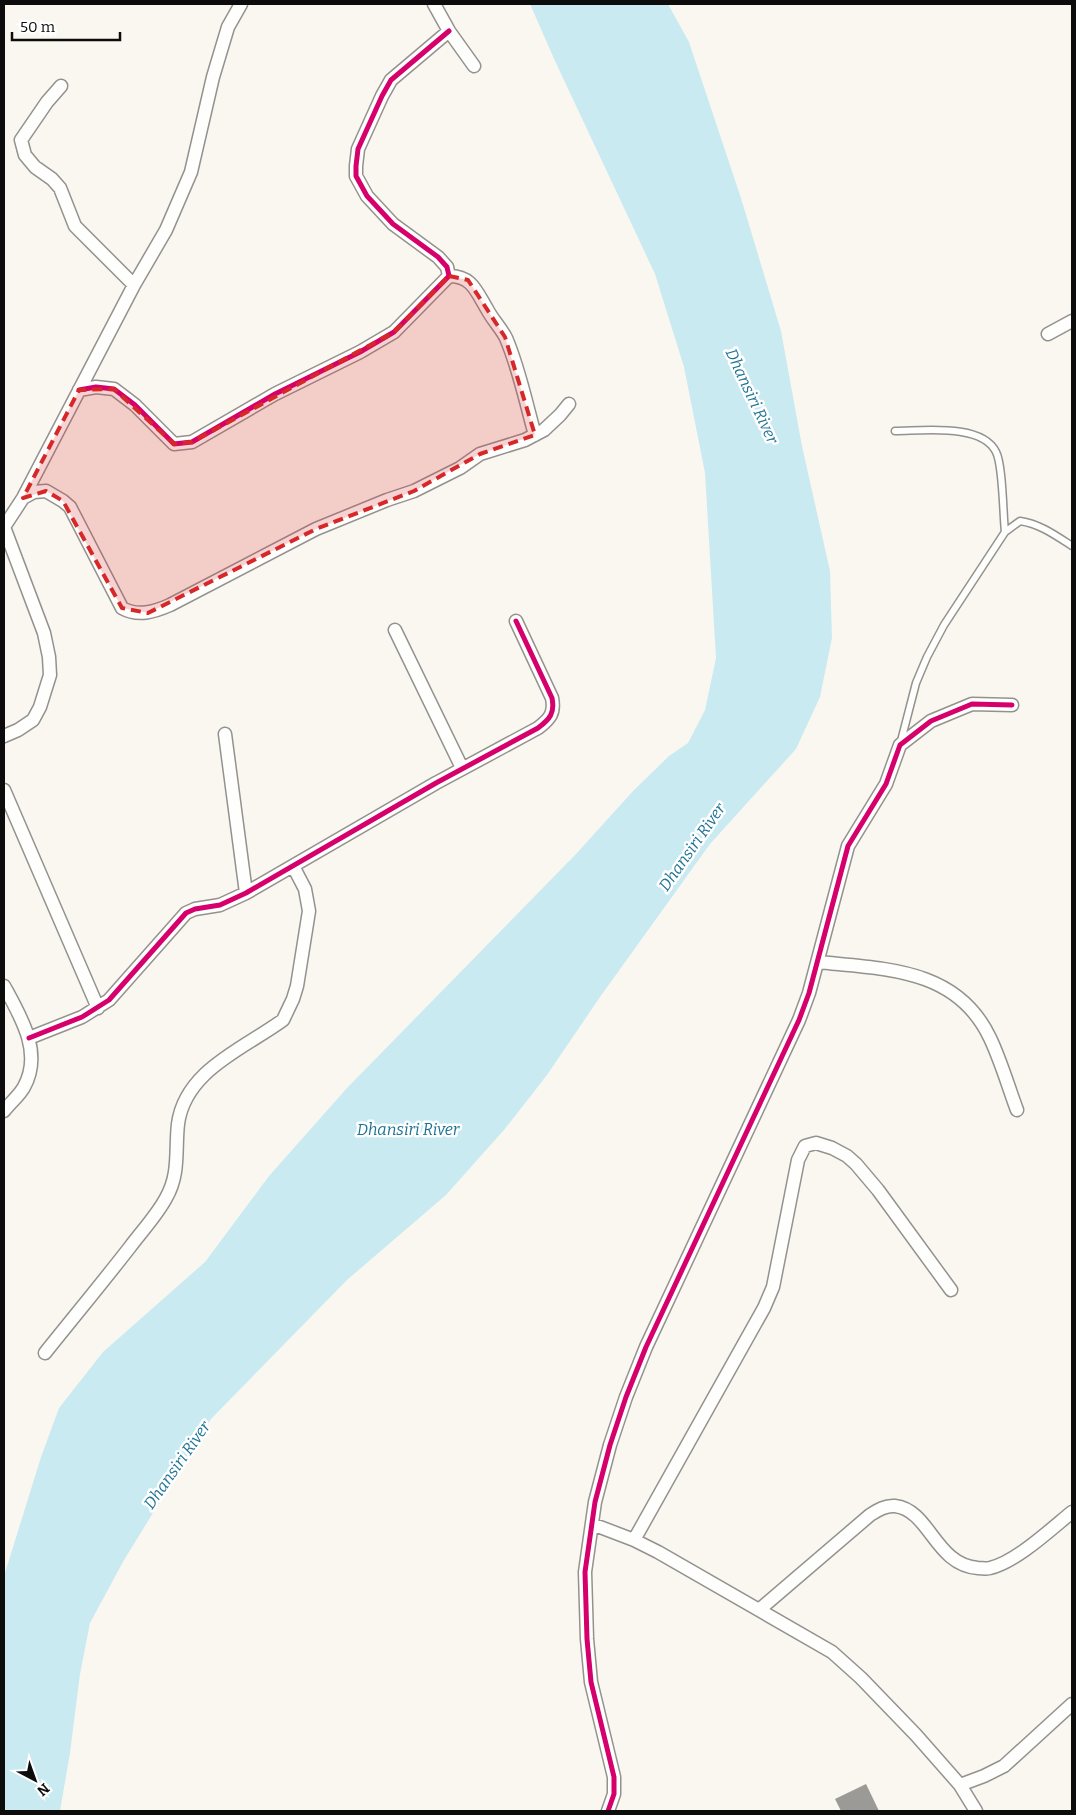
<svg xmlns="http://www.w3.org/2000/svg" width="1076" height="1815" viewBox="0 0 1076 1815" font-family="Bitter,serif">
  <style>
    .water { fill: #caeaf2 }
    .building { fill: #9c9a97 }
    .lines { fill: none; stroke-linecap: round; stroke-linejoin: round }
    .service-casing { stroke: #93928f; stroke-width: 9 }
    .minor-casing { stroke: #93928f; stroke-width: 15 }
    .service { stroke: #fefefd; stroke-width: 6 }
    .minor { stroke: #fefefd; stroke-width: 12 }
    .cycleway-casing { stroke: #fff; stroke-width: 8 }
    .cycleway { stroke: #d6006c; stroke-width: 5 }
    .marked { fill: #d62828; fill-opacity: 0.2; stroke: #d62828; stroke-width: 4; stroke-dasharray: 10 6; stroke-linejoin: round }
    .labels { text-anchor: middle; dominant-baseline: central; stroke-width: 5; stroke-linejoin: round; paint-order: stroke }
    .water-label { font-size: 16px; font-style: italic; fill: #1e7395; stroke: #fff }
  </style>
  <rect width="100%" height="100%" fill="#faf7f1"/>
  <path class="water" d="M530 4H668L689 42 741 198 781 331 802 446 830 571 832 638 820 697 796 749 710 844 600 997 547 1075 504 1130 446 1195 347 1280 211 1419 124 1560 90 1623 80 1674 70 1753 60 1811H4V1576L41 1457 59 1408 103 1352 205 1262 269 1176 347 1088 576 854 633 791 669 756 688 743 705 710 716 658 705 473 684 367 655 274 555 61Z"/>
  <path class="building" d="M866 1784 879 1811H841L835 1799Z"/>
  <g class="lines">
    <g class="service-casing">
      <path id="service" d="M895 431C923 431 982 423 996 452 1003 465 1003 515 1005 532
        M901 741 916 683 927 657 944 625 1005 532 1020 521C1040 524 1055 535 1072 546"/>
    </g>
    <g class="minor-casing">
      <path id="minor" d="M434 4 449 31 474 66
        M61 86 47 102 21 140 25 155 35 167 52 179 60 188 75 226 134 285
        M449 276C472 276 476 291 487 309 492 319 501 328 506 338 519 368 526 403 535 435
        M1048 334 1072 321
        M79 390 96 387 114 389 135 405 174 444 192 442 275 394 360 352 394 332 449 276 447 267 438 257 393 224 367 196 356 176V166L358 149 382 96 391 80 449 31
        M23 498 34 492 46 491 63 501 70 507 122 608C138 617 154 612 170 605L316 529 387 500 414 491 460 468 480 454 525 440 544 430 560 415 569 404
        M4 527 23 498 134 285 166 230 191 172 213 77 228 27 241 4
        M4 527 44 633 49 657 50 675 40 707 33 720 18 730 4 736
        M395 630 462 768
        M225 734 246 893
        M4 790 98 1008
        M818 962C885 969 957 968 990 1038 1001 1061 1008 1086 1017 1110
        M4 986C21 1017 43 1053 24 1087 19 1096 10 1103 4 1111
        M29 1038 82 1017 109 1000 186 913 195 909 220 905 246 893 436 783 538 728C550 719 555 713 552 698L516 621
        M45 1353C73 1318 102 1283 130 1247 142 1231 157 1215 166 1198 180 1174 175 1150 178 1124 185 1070 245 1048 283 1020L293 999 297 986 309 911 305 889 293 866
        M592 1524 634 1540 658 1552 832 1652 861 1678 916 1735 960 1785 976 1811
        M634 1540 764 1308 773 1287 798 1160 805 1146 816 1143 832 1148 847 1156 856 1164 878 1190 951 1290
        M759 1610 870 1515C878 1510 886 1505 895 1506 930 1510 935 1565 978 1568 982 1568 987 1569 990 1568 1016 1562 1051 1529 1072 1512
        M960 1785 984 1776 1004 1766 1072 1704
        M608 1811 614 1794V1777L591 1682 587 1639 585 1572 595 1502 610 1445 626 1397 646 1347 799 1020 809 993 848 846 886 784 900 745 931 721 972 704 1012 705"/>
    </g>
    <use href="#service" class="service"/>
    <use href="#minor" class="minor"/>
    <g class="cycleway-casing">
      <path id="cycleway" d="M79 390 96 387 114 389 135 405 174 444 192 442 275 394 360 352 394 332 449 276 447 267 438 257 393 224 367 196 356 176V166L358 149 382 96 391 80 449 31
        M29 1038 82 1017 109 1000 186 913 195 909 220 905 246 893 436 783 538 728C550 719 555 713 552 698L516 621
        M608 1811 614 1794V1777L591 1682 587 1639 585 1572 595 1502 610 1445 626 1397 646 1347 799 1020 809 993 848 846 886 784 900 745 931 721 972 704 1012 705"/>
    </g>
    <use href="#cycleway" class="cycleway"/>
  </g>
  <path class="marked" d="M449 276 468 280 505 337 535 435 480 454 414 491 316 529 148 613 122 608 63 501 46 491 23 498 79 390 114 389 174 444 192 442 394 332Z"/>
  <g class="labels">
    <g class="water-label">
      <text transform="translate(752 396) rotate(65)">Dhansiri River</text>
      <text transform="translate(692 847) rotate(-55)">Dhansiri River</text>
      <text x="408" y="1129">Dhansiri River</text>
      <text transform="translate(177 1465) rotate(-55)">Dhansiri River</text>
    </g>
  </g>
  <rect width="1076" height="1815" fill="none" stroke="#0c0c0c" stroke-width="10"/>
  <g transform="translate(35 1780) rotate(139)" stroke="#ffffff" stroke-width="4" paint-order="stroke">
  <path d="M0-4L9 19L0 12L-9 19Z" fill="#0c0c0c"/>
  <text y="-8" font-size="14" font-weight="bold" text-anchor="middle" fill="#0c0c0c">N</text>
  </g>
  <path d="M12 32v8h108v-8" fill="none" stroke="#0c0c0c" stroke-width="2.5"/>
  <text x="20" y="32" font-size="15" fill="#0c0c0c" stroke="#ffffff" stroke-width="4" paint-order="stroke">50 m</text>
</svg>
